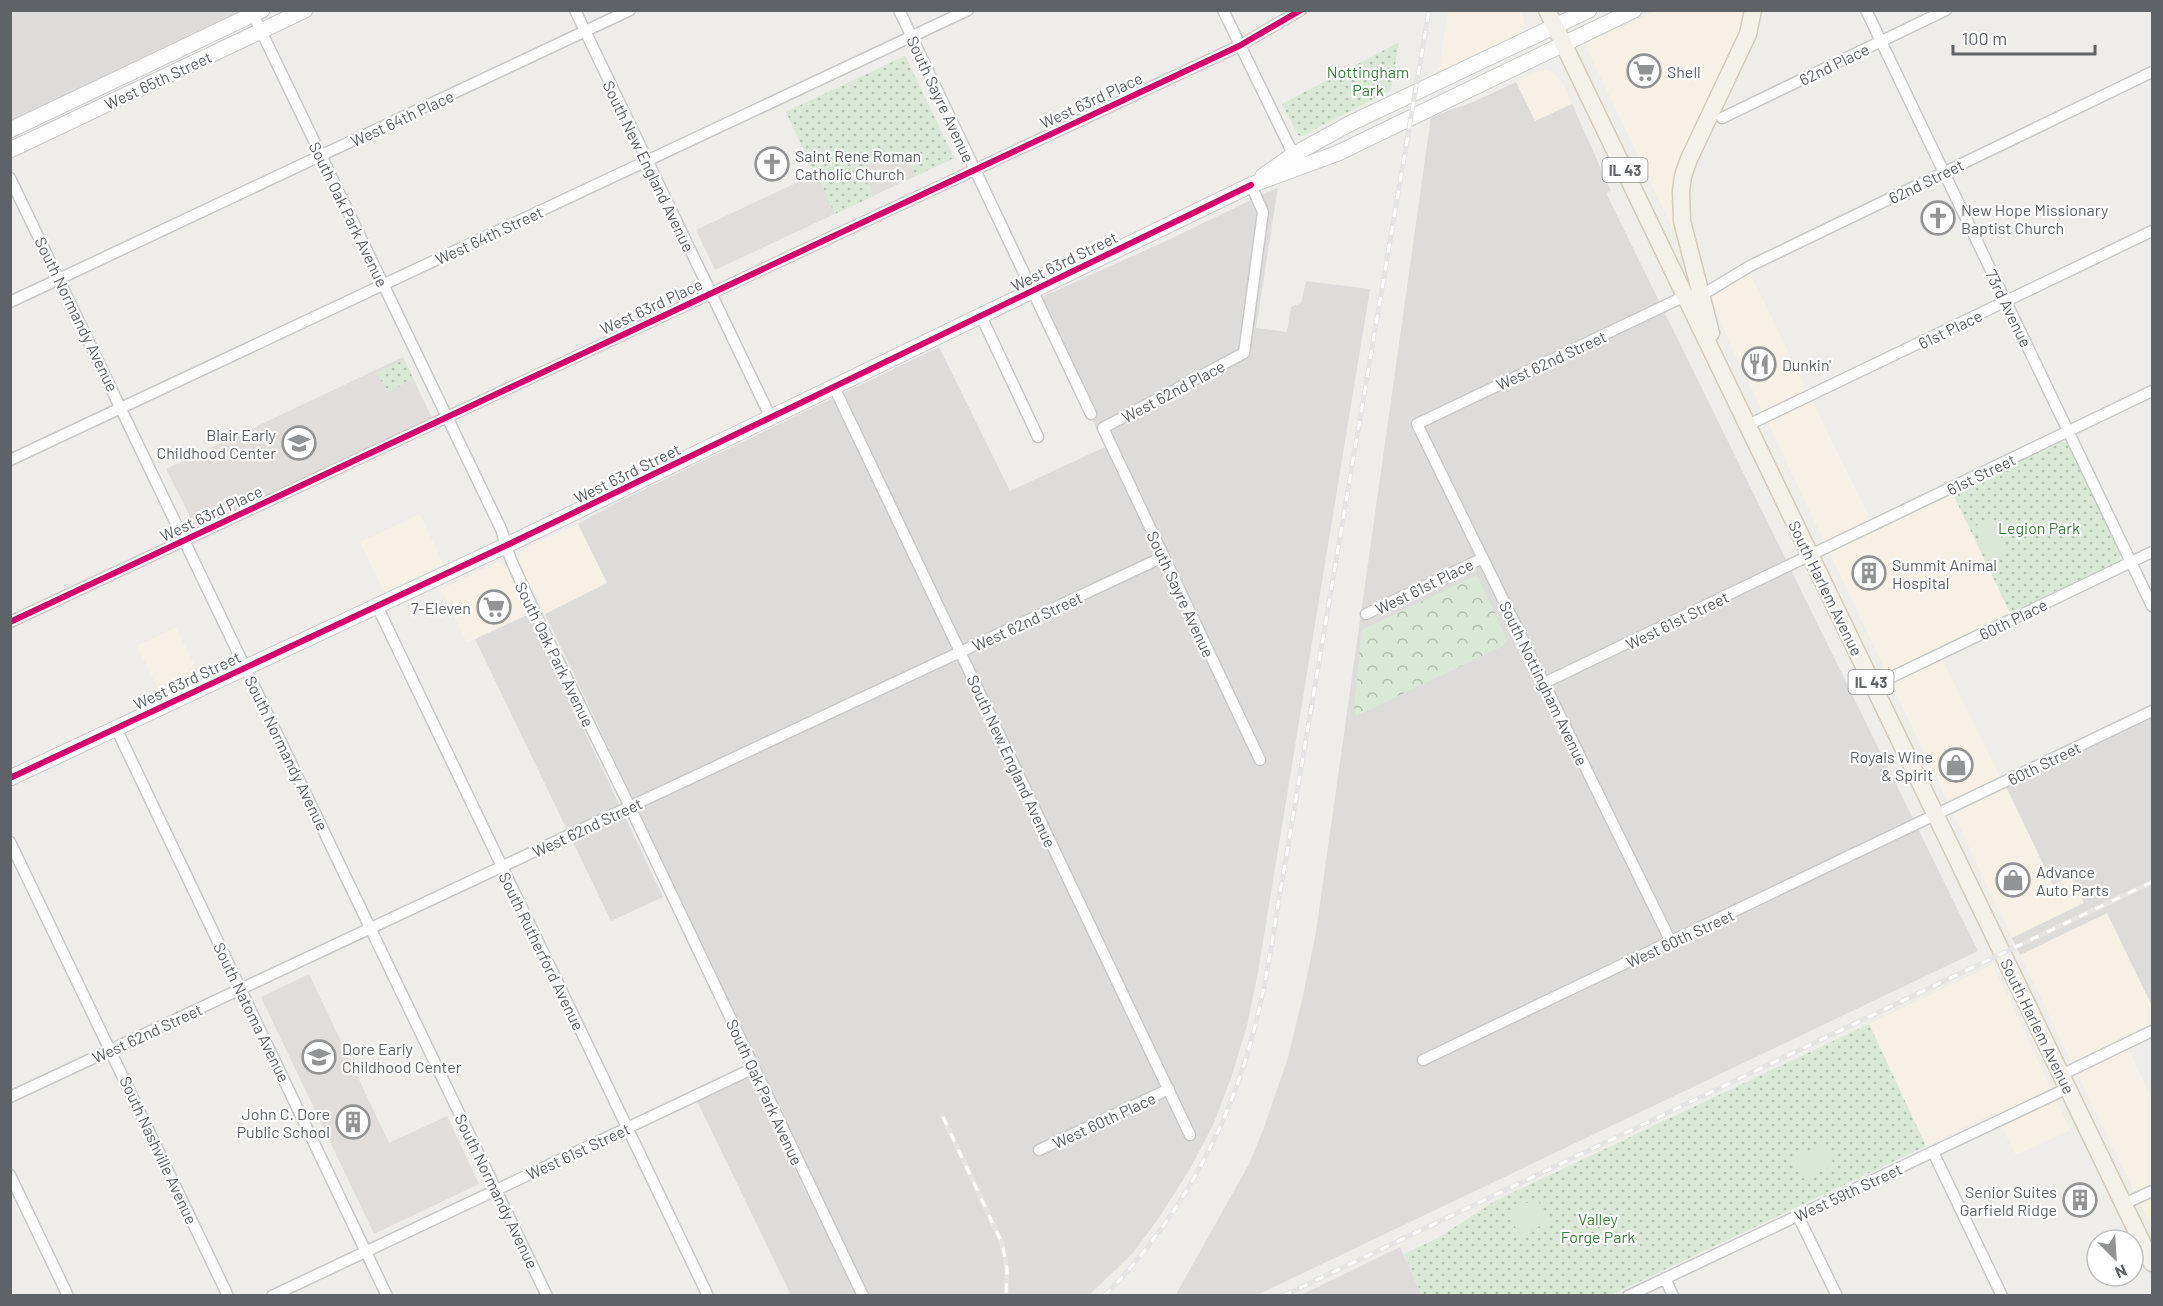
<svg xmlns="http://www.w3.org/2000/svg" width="2163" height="1306" viewBox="0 0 2163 1306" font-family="Barlow,sans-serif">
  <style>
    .commercial { fill: #f6f1e4 }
    .industrial { fill: #dedcda }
    .education { fill: #e0ddda }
    .grass { fill: url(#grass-dots) }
    .forest { fill: url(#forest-crowns) }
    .garden { fill: #d9e9d6 }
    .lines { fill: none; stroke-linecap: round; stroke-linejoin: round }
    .street-casing { stroke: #c8c9c9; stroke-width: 13 }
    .secondary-casing { stroke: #cbcbcb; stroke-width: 17 }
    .primary-casing { stroke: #d5cbb8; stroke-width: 19 }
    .street { stroke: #fcfcfc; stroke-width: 10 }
    .secondary { stroke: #fcfcfc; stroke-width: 15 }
    .primary { stroke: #f3f1ea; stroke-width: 16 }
    .rail-casing { stroke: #e3e4e3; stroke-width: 5 }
    .rail { stroke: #fff; stroke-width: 3; stroke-dasharray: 9; stroke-linecap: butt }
    .cycleway-casing { stroke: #fff; stroke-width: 10 }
    .cycleway { stroke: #d6006c; stroke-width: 6 }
    .labels { text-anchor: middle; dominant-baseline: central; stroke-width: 4.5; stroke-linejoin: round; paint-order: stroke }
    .shield { fill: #fff; stroke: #8f9295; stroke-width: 1.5 }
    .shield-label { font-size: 15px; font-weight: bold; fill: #5f6367 }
    .street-label { font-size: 16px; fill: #5f6367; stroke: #fff }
    .park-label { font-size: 16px; fill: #3a8439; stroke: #fff }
    .poi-label { font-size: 16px; fill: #5f6367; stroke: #fff; text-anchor: start }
  </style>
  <defs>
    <pattern id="grass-dots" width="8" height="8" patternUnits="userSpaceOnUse" patternTransform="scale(1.5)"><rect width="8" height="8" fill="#d9e9d6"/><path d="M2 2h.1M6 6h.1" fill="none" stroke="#b3c0b1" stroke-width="1.8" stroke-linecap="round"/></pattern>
    <pattern id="forest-crowns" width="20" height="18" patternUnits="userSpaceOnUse" patternTransform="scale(1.5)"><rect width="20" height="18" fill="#d9e9d6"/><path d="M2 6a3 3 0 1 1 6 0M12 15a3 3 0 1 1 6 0" fill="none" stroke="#b3c0b1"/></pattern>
  </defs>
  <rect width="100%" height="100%" fill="#eeedea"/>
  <path class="commercial" d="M1448 11H1521L1524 19 1522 29 1518 35 1504 43 1438 75Z
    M1655 11H1745L1744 20 1715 89 1675 199 1677 238 1585 44Z
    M1546 70 1555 74 1563 84 1572 104 1535 122 1516 82 1535 72Z
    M1747 268 1876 531 1953 494 2010 613 1937 649 2053 884 2071 876 2084 903 2012 938 1752 389 1728 339 1708 288Z
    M420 514 443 564 384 592 360 542Z
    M578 524 607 583 545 614 519 563V555L525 548Z
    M496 563H500L505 565 529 614 467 643 441 589Z
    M176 627 201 679 162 697 137 646Z
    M2107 913 2152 1006V1024L2123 1038 2152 1099V1228L2020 955Z
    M1993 965 2070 1130 2016 1155 1995 1113 1926 1146 1869 1024Z"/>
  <path class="industrial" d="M11 11H249L11 124Z
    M1516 82 1535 121 1572 104 1611 191 1606 193 1978 951 1257 1295 1175 1296 1249 1164 1263 1130 1288 1058 1304 991 1316 932 1431 117 1473 102Z
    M1278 187 1256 328 1287 332 1291 307 1301 303 1306 281 1370 289 1258 972 1247 1026 1231 1078 1214 1123 1190 1169 1158 1219 1133 1253 1089 1295H869L545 614 607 583 578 524 614 504 939 347 1010 491 1105 447 1035 300 1166 241Z
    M529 614 663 897 611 921 475 639Z
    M2152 713V1006L2107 913 2020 955 2012 938 2084 903 2071 876 2053 885 2005 784Z
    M748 1072 856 1295H791L695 1097Z
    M1400 1247 1422 1295 1299 1296Z"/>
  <path class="education" d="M905 56 954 158 715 270 696 230 815 174 786 112Z
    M403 357 432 418 196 528 166 469Z
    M309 974 389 1143 447 1116 479 1184 374 1234 261 997Z"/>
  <path class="grass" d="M1399 42 1391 90 1302 136 1298 135 1282 104Z
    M905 56 954 158 915 176 903 150 861 169 874 196 835 214 786 112Z
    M404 360 412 376 410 381 387 392 377 372Z
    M2061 442H2065L2070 447 2120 551V558L2115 563 2010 613 1953 494Z
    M1869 1024 1926 1146 1611 1295H1422L1404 1254 1438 1238 1495 1201Z"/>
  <path class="forest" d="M1475 576 1478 577 1507 640 1503 646 1356 716 1354 709 1362 630Z"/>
  <path class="garden" d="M1992 517 2008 551 1990 560 1974 527Z
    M1824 1144 1834 1165 1804 1179 1793 1158Z
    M1537 1198 1548 1222 1520 1236 1508 1212Z"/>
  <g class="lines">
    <g class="street-casing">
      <path id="street" d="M251 10 501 529 511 560 535 613 630 807 863 1296
        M575 10 771 418
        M899 10 1091 414
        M1223 10 1296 160
        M1866 10 2152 606
        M1722 118 1946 10
        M10 178 547 1296
        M1251 185 1263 212 1244 353 1103 428 1260 760
        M1702 295 1750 266 2152 72
        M10 302 630 10
        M981 316 1038 437
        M834 387 1190 1135
        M1748 425 2152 231
        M10 460 968 10
        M377 606 708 1296
        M1366 614 1483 558
        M10 622 1239 46 1301 10
        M1544 683 2152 391
        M1873 686 2152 552
        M116 728 387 1296
        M10 842 228 1296
        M1671 942 1417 424 1685 296
        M1423 1060 2152 711
        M2061 1075 2152 1031
        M10 1097 1163 557
        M1039 1150 1169 1089
        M1933 1152 2002 1296
        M10 1175 68 1296
        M2124 1204 2152 1191
        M1798 1216 1837 1296
        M1665 1278 1673 1296
        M272 1296 754 1068
        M1628 1296 2068 1088"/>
    </g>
    <g class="secondary-casing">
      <path id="secondary" d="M10 130 262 10
        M10 150 305 10
        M1263 176 1293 155 1349 124 1589 10
        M10 778 505 546 1251 185 1338 153 1634 10"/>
    </g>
    <g class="primary-casing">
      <path id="primary" d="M1547 10 2152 1263
        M1711 333 1682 221 1681 191 1683 176 1689 159 1748 34 1753 10"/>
    </g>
    <use href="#street" class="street"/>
    <use href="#secondary" class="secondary"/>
    <use href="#primary" class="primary"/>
    <g class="rail-casing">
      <path id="rail" d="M943 1117 1002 1243 1007 1269 1006 1296
        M1104 1296C1174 1226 1225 1136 1251 1041 1265 992 1272 942 1280 893L1429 10
        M1283 1296 2152 882"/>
    </g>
    <use href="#rail" class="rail"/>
    <g class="cycleway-casing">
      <path id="cycleway" d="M10 622 1239 46 1301 10
        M10 778 505 546 1251 185"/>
    </g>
    <use href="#cycleway" class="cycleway"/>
  </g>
  <defs>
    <g id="supermarket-ring" transform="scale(1.725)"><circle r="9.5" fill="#fff" stroke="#919395" stroke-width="1.5"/><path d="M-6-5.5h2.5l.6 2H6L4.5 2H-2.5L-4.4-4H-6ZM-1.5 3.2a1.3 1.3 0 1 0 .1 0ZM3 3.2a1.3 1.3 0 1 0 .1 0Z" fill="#919395"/></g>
    <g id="church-ring" transform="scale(1.725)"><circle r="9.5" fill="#fff" stroke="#919395" stroke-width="1.5"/><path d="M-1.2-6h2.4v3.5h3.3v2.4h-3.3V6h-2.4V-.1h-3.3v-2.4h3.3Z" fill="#919395"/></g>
    <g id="restaurant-ring" transform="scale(1.725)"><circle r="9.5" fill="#fff" stroke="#919395" stroke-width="1.5"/><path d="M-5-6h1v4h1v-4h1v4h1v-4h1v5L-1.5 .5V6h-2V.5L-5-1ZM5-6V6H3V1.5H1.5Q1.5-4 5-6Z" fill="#919395"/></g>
    <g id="school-ring" transform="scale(1.725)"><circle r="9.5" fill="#fff" stroke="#919395" stroke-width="1.5"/><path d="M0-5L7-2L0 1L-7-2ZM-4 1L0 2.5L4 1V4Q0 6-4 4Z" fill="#919395"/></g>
    <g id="building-ring" transform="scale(1.725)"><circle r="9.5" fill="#fff" stroke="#919395" stroke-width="1.5"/><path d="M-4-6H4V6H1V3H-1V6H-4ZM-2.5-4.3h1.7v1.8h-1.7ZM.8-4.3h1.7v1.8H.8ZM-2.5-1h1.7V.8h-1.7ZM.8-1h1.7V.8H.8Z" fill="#919395"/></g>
    <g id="shop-ring" transform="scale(1.725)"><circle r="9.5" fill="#fff" stroke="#919395" stroke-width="1.5"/><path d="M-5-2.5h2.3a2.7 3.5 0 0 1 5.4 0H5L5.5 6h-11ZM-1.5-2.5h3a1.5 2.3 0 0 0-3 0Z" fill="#919395"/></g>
  </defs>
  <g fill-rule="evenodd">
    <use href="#supermarket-ring" x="1644" y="71"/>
    <use href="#church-ring" x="772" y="164"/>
    <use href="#church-ring" x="1938" y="218"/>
    <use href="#restaurant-ring" x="1759" y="364"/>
    <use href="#school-ring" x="299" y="443"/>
    <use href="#building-ring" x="1869" y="573"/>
    <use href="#supermarket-ring" x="494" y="607"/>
    <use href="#shop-ring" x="1956" y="765"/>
    <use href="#shop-ring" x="2013" y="880"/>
    <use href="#school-ring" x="319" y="1057"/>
    <use href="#building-ring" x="353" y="1122"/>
    <use href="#building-ring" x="2080" y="1200"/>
  </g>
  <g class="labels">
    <g class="shield">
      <rect x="1602.5" y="158" width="45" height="24" rx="4.5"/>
      <rect x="1848.5" y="670" width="45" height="24" rx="4.5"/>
    </g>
    <g class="shield-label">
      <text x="1625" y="170">IL 43</text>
      <text x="1871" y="682">IL 43</text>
    </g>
    <g class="street-label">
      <text transform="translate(1834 64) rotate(-26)">62nd Place</text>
      <text transform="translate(158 80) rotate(-25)">West 65th Street</text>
      <text transform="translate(941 99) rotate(65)">South Sayre Avenue</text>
      <text transform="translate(1091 100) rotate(-25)">West 63rd Place</text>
      <text transform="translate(402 118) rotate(-25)">West 64th Place</text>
      <text transform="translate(649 166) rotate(64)">South New England Avenue</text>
      <text transform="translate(1926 181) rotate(-26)">62nd Street</text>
      <text transform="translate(349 214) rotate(64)">South Oak Park Avenue</text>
      <text transform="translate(489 235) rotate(-25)">West 64th Street</text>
      <text transform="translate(1064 261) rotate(-26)">West 63rd Street</text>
      <text transform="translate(651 306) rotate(-25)">West 63rd Place</text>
      <text transform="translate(2009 308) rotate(64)">73rd Avenue</text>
      <text transform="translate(77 314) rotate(64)">South Normandy Avenue</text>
      <text transform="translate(1950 329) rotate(-26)">61st Place</text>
      <text transform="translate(1551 360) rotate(-25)">West 62nd Street</text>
      <text transform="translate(1173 391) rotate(-28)">West 62nd Place</text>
      <text transform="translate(627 473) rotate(-26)">West 63rd Street</text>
      <text transform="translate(1981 474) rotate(-26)">61st Street</text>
      <text transform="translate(211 513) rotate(-25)">West 63rd Place</text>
      <text transform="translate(1424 586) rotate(-26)">West 61st Place</text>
      <text transform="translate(1826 588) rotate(64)">South Harlem Avenue</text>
      <text transform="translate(1181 594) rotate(65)">South Sayre Avenue</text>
      <text transform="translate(2013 619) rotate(-26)">60th Place</text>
      <text transform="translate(1677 620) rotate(-26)">West 61st Street</text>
      <text transform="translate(1027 621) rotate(-25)">West 62nd Street</text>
      <text transform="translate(555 654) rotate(64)">South Oak Park Avenue</text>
      <text transform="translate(187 680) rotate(-25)">West 63rd Street</text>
      <text transform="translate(1544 683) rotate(64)">South Nottingham Avenue</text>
      <text transform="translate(287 753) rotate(64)">South Normandy Avenue</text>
      <text transform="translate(1012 761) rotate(65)">South New England Avenue</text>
      <text transform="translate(2044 763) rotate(-26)">60th Street</text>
      <text transform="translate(587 827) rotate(-25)">West 62nd Street</text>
      <text transform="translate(1680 938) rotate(-25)">West 60th Street</text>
      <text transform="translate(542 951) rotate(64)">South Rutherford Avenue</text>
      <text transform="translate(252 1012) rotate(64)">South Natoma Avenue</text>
      <text transform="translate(2038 1026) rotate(64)">South Harlem Avenue</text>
      <text transform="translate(147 1033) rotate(-25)">West 62nd Street</text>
      <text transform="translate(765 1092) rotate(65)">South Oak Park Avenue</text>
      <text transform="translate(1104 1120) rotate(-25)">West 60th Place</text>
      <text transform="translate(159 1150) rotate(65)">South Nashville Avenue</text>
      <text transform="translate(578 1151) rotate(-25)">West 61st Street</text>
      <text transform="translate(497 1191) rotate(64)">South Normandy Avenue</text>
      <text transform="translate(1848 1192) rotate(-25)">West 59th Street</text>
    </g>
    <g class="park-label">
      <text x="1368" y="71">Nottingham<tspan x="1368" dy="18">Park</tspan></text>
      <text x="2039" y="527">Legion Park</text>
      <text x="1598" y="1218">Valley<tspan x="1598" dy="18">Forge Park</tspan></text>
    </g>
    <g class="poi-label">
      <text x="1667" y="71">Shell</text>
      <text x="795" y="155">Saint Rene Roman<tspan x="795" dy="18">Catholic Church</tspan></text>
      <text x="1961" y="209">New Hope Missionary<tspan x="1961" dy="18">Baptist Church</tspan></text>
      <text x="1782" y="364">Dunkin'</text>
      <text x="276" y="434" text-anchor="end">Blair Early<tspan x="276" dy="18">Childhood Center</tspan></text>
      <text x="1892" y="564">Summit Animal<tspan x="1892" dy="18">Hospital</tspan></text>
      <text x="471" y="607" text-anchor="end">7-Eleven</text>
      <text x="1933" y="756" text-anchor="end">Royals Wine<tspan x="1933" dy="18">&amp; Spirit</tspan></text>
      <text x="2036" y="871">Advance<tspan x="2036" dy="18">Auto Parts</tspan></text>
      <text x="342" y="1048">Dore Early<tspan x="342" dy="18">Childhood Center</tspan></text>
      <text x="330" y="1113" text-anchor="end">John C. Dore<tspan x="330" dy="18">Public School</tspan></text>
      <text x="2057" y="1191" text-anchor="end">Senior Suites<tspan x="2057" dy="18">Garfield Ridge</tspan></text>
    </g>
  </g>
  <rect width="2163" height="1306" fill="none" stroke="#5f6367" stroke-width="24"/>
  <g transform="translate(2115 1258) rotate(156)"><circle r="28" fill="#ffffff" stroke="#bfc1c2" stroke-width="1.5"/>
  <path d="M0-4.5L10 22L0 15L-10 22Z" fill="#919395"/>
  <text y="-9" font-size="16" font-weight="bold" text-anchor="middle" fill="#5f6367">N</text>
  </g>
  <path d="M1953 45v9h142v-9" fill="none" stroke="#5f6367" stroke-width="3"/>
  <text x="1962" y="45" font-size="18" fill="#5f6367" stroke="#ffffff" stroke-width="4.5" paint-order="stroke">100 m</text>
</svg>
